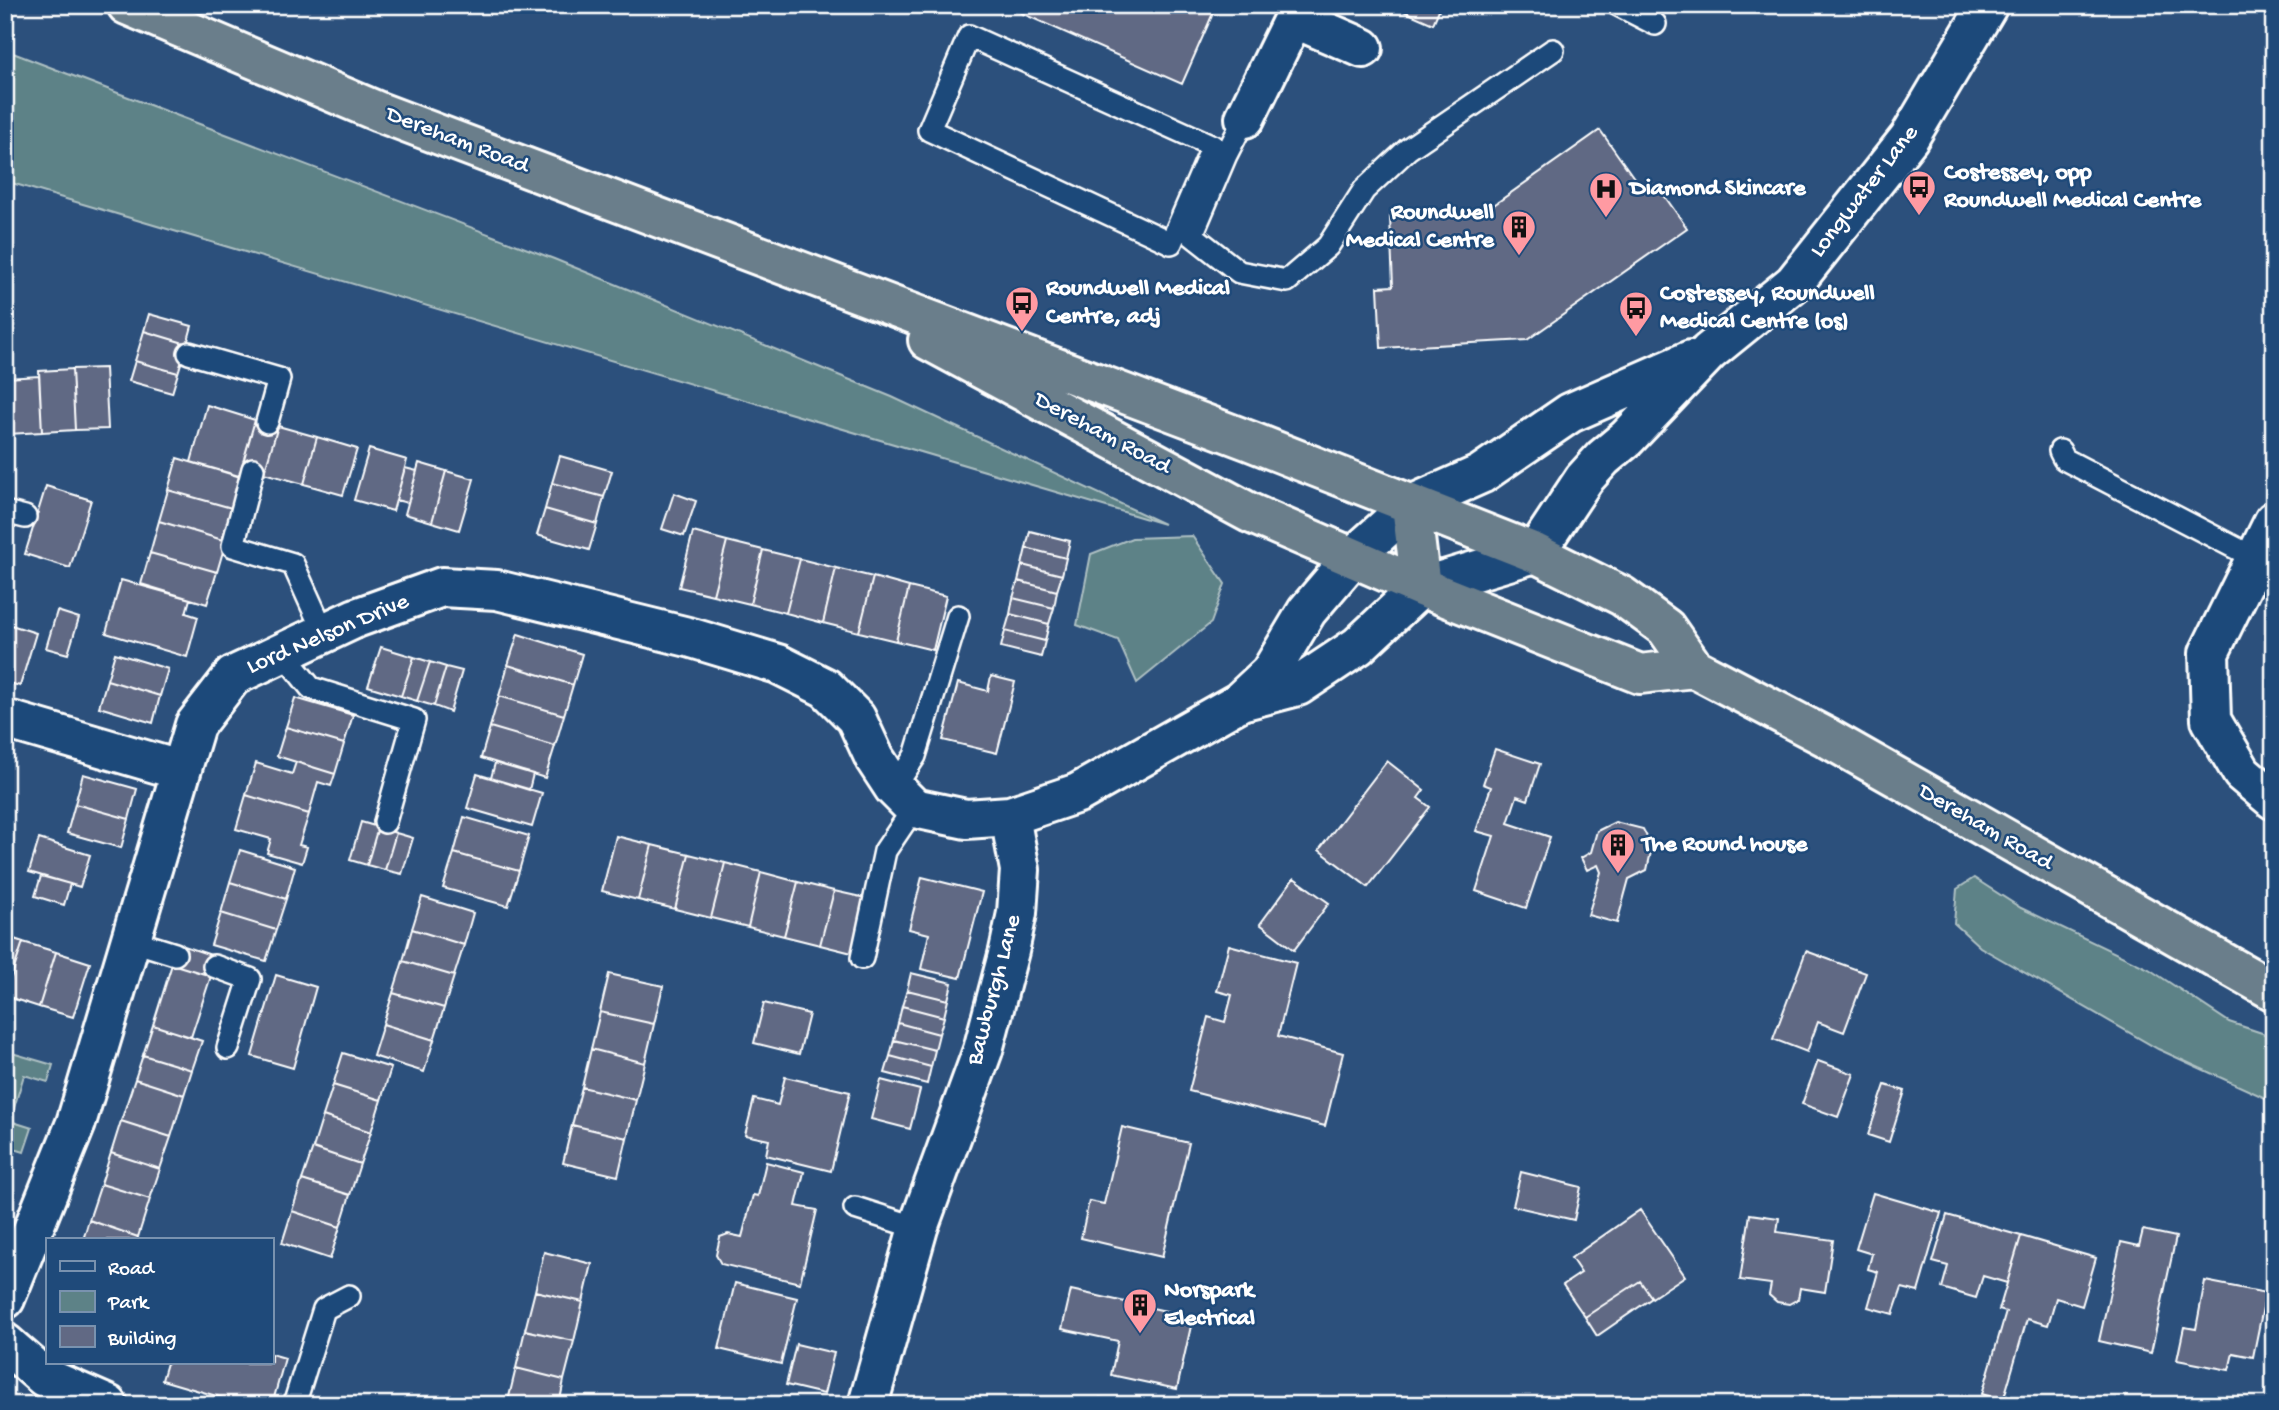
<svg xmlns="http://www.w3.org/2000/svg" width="2279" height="1410" viewBox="0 0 2279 1410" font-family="'Gochi Hand',sans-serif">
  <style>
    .green { fill: #5d8287; stroke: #aec0c3; stroke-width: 2 }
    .building { fill: #616984; stroke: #fff; stroke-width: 2 }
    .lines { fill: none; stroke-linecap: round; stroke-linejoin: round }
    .lane-casing { stroke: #fff; stroke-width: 26 }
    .street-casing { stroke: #fff; stroke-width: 44 }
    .secondary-casing { stroke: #fff; stroke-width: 44 }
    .highway-casing { stroke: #fff; stroke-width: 44 }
    .lane { stroke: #1f4a7a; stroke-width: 21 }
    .street { stroke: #1f4a7a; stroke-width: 38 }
    .secondary { stroke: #1f4a7a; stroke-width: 38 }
    .highway { stroke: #6b7e8b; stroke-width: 38 }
    .labels { text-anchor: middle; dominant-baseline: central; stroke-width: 5; stroke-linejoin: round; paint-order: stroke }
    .street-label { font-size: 24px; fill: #fff; stroke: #1f4a7a }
    .poi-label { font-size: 24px; font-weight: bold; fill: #fff; stroke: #1f4a7a; text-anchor: start }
  </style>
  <rect width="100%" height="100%" fill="#2c507c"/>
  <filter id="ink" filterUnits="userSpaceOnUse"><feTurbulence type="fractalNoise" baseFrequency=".0143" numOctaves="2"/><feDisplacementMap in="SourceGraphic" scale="14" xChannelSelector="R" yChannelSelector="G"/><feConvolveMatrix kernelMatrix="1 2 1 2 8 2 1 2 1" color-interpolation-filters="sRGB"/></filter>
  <g filter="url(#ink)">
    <path class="green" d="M5 50 554 259 892 397 1164 524 5 181Z
      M1192 536 1225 584 1211 623 1137 683 1118 640 1077 625 1091 554 1132 538Z
      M1974 878 2021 908 2149 969 2229 1022 2274 1037V1102L2158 1049 1980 947 1954 923 1957 889Z
      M5 1051 53 1065 48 1082 24 1075 10 1121 32 1128 24 1152 5 1146Z"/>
    <path class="building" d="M1014 5H1200L1214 11 1182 84 1012 9Z
      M1390 5H1441L1433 24Z
      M1600 130 1644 192 1656 184 1687 228 1527 340 1381 348 1378 287 1393 286 1390 217 1481 214Z
      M149 314 192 326 187 344 144 331Z
      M144 331 187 344 178 373 135 361Z
      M135 361 178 373 172 393 129 381Z
      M105 368 108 429 75 430 72 369Z
      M72 369 75 430 42 432 39 371Z
      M39 376 42 432 8 434 6 378Z
      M6 378 8 434H5V378Z
      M207 405 255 420 239 476 191 462Z
      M255 420 278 426 264 473 242 466Z
      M278 426 317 437 304 484 264 473Z
      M317 437 357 449 343 495 304 484Z
      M369 449 407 460 393 511 354 500Z
      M560 456 612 471 604 497 552 483Z
      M177 458 244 478 235 509 168 490Z
      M419 463 446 471 432 522 405 514Z
      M405 468 417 471 408 503 396 500Z
      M446 471 474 479 459 530 432 522Z
      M552 483 604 497 597 524 545 509Z
      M46 486 91 500 70 568 25 554Z
      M168 490 235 509 226 541 159 521Z
      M674 493 696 501 684 536 662 529Z
      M545 509 597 524 589 550 537 535Z
      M159 521 226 541 217 572 150 553Z
      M1030 531 1070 541 1066 558 1026 548Z
      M693 532 727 541 713 595 679 587Z
      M727 541 763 550 750 604 713 595Z
      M1026 548 1066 558 1062 575 1022 565Z
      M763 550 800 559 786 613 750 604Z
      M150 553 217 572 207 604 141 584Z
      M800 559 836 568 823 623 786 613Z
      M1022 565 1062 575 1057 591 1018 581Z
      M836 568 873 577 859 632 823 623Z
      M873 577 909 587 896 641 859 632Z
      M121 580 190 599 186 613 198 617 187 657 106 633Z
      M1018 581 1057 591 1054 608 1013 598Z
      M909 587 946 596 933 650 896 641Z
      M1013 598 1054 608 1049 624 1010 614Z
      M57 611 79 618 68 654 46 648Z
      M1010 614 1049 624 1045 641 1005 631Z
      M5 623 36 633 20 686 5 682Z
      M1005 631 1045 641 1041 657 1001 647Z
      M518 634 582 654 573 685 508 665Z
      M381 647 414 657 401 696 368 686Z
      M115 653 168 669 160 696 107 680Z
      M414 657 430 662 417 701 401 696Z
      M430 662 446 667 434 706 417 701Z
      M508 665 573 685 564 715 499 696Z
      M446 667 462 671 450 712 434 706Z
      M991 676 1015 682 997 753 943 740 958 683 988 691Z
      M107 680 160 696 153 723 99 707Z
      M499 696 564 715 555 746 490 727Z
      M295 698 353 715 344 744 286 727Z
      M286 727 344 744 335 774 277 756Z
      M490 727 555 746 545 778 481 758Z
      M1495 749 1540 764 1528 800 1517 796 1508 823 1550 837 1526 908 1476 891 1494 836 1476 831 1491 787 1483 784Z
      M1387 761 1424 790 1418 798 1430 807 1368 887 1319 850Z
      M296 762 335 774 331 786 318 782 309 814 246 795 256 763 292 774Z
      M495 763 533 774 529 790 491 778Z
      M83 774 137 789 129 819 75 804Z
      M477 774 542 793 532 827 467 808Z
      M246 795 309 814 299 845 307 847 302 863 267 853 271 839 236 829Z
      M75 804 129 819 121 848 67 833Z
      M464 817 529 836 519 871 454 853Z
      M361 822 378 827 367 865 350 860Z
      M1615 822 1643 829 1652 847 1647 870 1629 879 1617 923 1588 915 1601 872 1598 865 1587 870 1581 858 1591 852 1597 831Z
      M378 827 396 833 385 870 367 865Z
      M396 833 413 838 402 874 385 870Z
      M616 836 652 845 638 900 602 891Z
      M39 839 90 855 80 887 29 872Z
      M652 845 689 854 675 909 638 900Z
      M240 850 295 867 286 899 230 882Z
      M454 853 519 871 508 906 443 888Z
      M689 854 725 863 711 918 675 909Z
      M725 863 761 872 748 927 711 918Z
      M761 872 798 882 784 936 748 927Z
      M41 876 70 884 64 905 35 896Z
      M922 877 982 892 960 978 921 969 929 934 909 929Z
      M1294 878 1329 903 1294 950 1260 924Z
      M230 882 286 899 276 930 221 913Z
      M798 882 834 891 820 945 784 936Z
      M834 891 870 899 856 954 820 945Z
      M422 897 473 913 464 945 412 929Z
      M221 913 276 930 266 961 211 945Z
      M412 929 464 945 454 976 403 961Z
      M5 936 23 942 5 995Z
      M23 942 56 952 39 1007 5 996Z
      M178 944 217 957 211 976 172 964Z
      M1229 945 1296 963 1278 1036 1343 1053 1325 1126 1189 1091 1208 1017 1225 1022 1232 995 1217 991Z
      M1806 951 1866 973 1844 1032 1818 1022 1807 1052 1773 1039Z
      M56 952 90 963 73 1017 39 1007Z
      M403 961 454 976 444 1008 393 993Z
      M172 964 211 976 191 1037 153 1025Z
      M911 973 952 983 948 1000 907 990Z
      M609 974 663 986 654 1024 600 1012Z
      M276 975 316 987 293 1068 252 1056Z
      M907 990 948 1000 944 1017 902 1006Z
      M393 993 444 1008 434 1040 383 1024Z
      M764 1003 809 1014 799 1054 754 1043Z
      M902 1006 944 1017 939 1034 898 1023Z
      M600 1012 654 1024 645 1063 591 1049Z
      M898 1023 939 1034 935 1050 894 1040Z
      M383 1024 434 1040 424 1072 373 1056Z
      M153 1025 202 1041 192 1070 143 1055Z
      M894 1040 935 1050 931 1067 890 1056Z
      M591 1049 645 1063 636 1100 582 1087Z
      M343 1053 391 1068 381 1100 333 1085Z
      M143 1055 192 1070 184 1095 135 1079Z
      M890 1056 931 1067 927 1084 885 1073Z
      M1818 1061 1854 1074 1838 1117 1802 1104Z
      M785 1077 850 1092 831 1171 766 1155 769 1140 745 1135 754 1099 778 1105Z
      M135 1079 184 1095 171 1137 121 1121Z
      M881 1080 920 1090 910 1129 871 1119Z
      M333 1085 381 1100 371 1132 323 1116Z
      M1885 1085 1905 1091 1889 1142 1868 1135Z
      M582 1087 636 1100 627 1138 572 1125Z
      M323 1116 371 1132 360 1164 313 1148Z
      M121 1121 171 1137 160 1169 111 1153Z
      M572 1125 627 1138 618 1176 563 1163Z
      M1122 1127 1189 1143 1162 1257 1081 1238 1089 1201 1104 1204Z
      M313 1148 360 1164 350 1195 302 1180Z
      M111 1153 160 1169 150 1199 101 1184Z
      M766 1162 804 1172 796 1206 817 1210 800 1283 721 1264 716 1255 720 1237 728 1234 742 1237 753 1195 758 1196Z
      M1521 1172 1581 1187 1574 1220 1513 1206Z
      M302 1180 350 1195 340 1227 292 1211Z
      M101 1184 150 1199 138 1237 89 1220Z
      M1873 1193 1941 1213 1918 1292 1902 1288 1893 1314 1868 1307 1878 1272 1868 1269 1872 1254 1856 1249Z
      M1640 1210 1685 1276 1652 1298 1640 1281 1585 1317 1563 1285 1581 1273 1571 1258Z
      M292 1211 340 1227 330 1259 282 1243Z
      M1750 1214 1779 1218 1777 1232 1833 1240 1825 1292 1800 1288 1798 1299 1789 1304 1777 1302 1769 1295 1771 1284 1740 1280Z
      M1947 1215 2021 1236 2007 1283 1983 1276 1976 1298 1942 1288 1948 1266 1933 1262Z
      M89 1220 138 1237 137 1240H83Z
      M2143 1230 2176 1237 2151 1353 2099 1341 2121 1242 2139 1246Z
      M2021 1236 2096 1258 2082 1306 2056 1298 2048 1325 2027 1319 2003 1401 1982 1394 2006 1312 1999 1310Z
      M544 1252 592 1264 583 1302 535 1291Z
      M1640 1281 1652 1298 1597 1336 1585 1317Z
      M2205 1281 2266 1293 2253 1357 2233 1353 2229 1370 2177 1360 2184 1327 2196 1329Z
      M735 1283 797 1298 781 1364 719 1349Z
      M1071 1290 1193 1317 1177 1389 1111 1375 1118 1341 1062 1329Z
      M535 1291 583 1302 574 1341 525 1330Z
      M525 1330 574 1341 564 1380 516 1368Z
      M796 1344 834 1353 824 1394 786 1385Z
      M271 1354 285 1358 272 1405H247L162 1380 167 1363H271Z
      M516 1368 564 1380 559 1405H507Z
      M1100 1398 1132 1405H1098Z"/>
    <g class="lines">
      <g class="lane-casing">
        <path id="lane" d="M1618 5 1655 24
          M969 36 1213 146 1171 243 929 130Z
          M1214 147 1226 155 1245 118
          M1226 155 1192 235 1239 272 1287 281 1328 246 1364 190 1408 149 1553 50
          M189 353 279 379 267 422
          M2060 451 2064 459 2253 557
          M253 469 233 546 293 564 324 633
          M5 512 25 517
          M282 652 311 688 414 720 385 822
          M894 788 915 756 958 616
          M130 940 175 954
          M862 958 885 851 914 808
          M214 966 250 979 228 1048
          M855 1208 918 1228
          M294 1405 324 1309 349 1296"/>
      </g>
      <g class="street-casing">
        <path id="street" d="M1294 18 1363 48
          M1245 118 1300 5
          M2274 521 2209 653 2211 720 2242 773 2274 800
          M1241 701 1298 686 1358 646 1421 587
          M5 719 179 770
          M5 1299 76 1123 195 725 233 676 356 618 442 587 497 590 692 638 778 664 826 688 856 718 875 759 894 788 914 808 966 819 1010 816 1078 793 1239 702 1270 673 1307 611 1353 557 1411 505
          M5 1343 44 1377 108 1405
          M868 1405 918 1228 983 1050 1009 951 1017 913 1020 870 1010 816"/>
      </g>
      <g class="secondary-casing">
        <path id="secondary" d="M1411 505 1481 474 1570 413 1691 360
          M1421 587 1535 553 1584 479 1603 458 1627 438 1709 352 1794 283 1909 138 1988 5"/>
      </g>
      <g class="highway-casing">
        <path id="highway" d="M127 5 379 112 1250 441 1535 553 1622 596 1666 628 1694 668 1826 737 2274 991
          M928 340 1250 513 1421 587 1640 674 1694 668
          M1411 505 1421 587"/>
      </g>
      <use href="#lane" class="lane"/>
      <use href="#street" class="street"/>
      <use href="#secondary" class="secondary"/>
      <use href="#highway" class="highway"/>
    </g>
  </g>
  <defs>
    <g id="bus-pin" transform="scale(1.75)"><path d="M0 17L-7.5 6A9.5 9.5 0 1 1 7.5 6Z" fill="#ff9aa2" stroke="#1f4a7a"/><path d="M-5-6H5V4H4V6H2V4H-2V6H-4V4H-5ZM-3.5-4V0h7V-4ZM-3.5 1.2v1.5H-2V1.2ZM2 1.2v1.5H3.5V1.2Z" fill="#111"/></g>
    <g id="hospital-pin" transform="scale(1.75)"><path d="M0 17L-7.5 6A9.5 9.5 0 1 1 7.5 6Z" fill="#ff9aa2" stroke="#1f4a7a"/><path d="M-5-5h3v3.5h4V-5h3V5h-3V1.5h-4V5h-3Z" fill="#111"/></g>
    <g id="building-pin" transform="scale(1.75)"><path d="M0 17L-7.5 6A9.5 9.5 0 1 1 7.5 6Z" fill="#ff9aa2" stroke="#1f4a7a"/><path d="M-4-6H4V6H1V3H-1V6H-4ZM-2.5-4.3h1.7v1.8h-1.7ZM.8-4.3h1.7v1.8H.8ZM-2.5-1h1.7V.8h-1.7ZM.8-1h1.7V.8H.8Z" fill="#111"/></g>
  </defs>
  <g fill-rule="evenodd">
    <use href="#bus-pin" x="1919" y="187"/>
    <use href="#hospital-pin" x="1606" y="189"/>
    <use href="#building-pin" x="1519" y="227"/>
    <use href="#bus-pin" x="1022" y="303"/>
    <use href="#bus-pin" x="1636" y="308"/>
    <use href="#building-pin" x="1618" y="845"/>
    <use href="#building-pin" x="1140" y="1305"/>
  </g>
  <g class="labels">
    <g class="street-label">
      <text transform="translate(457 141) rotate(21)">Dereham Road</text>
      <text transform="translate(1865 192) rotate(-52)">Longwater Lane</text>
      <text transform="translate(1102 434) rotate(28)">Dereham Road</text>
      <text transform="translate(328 635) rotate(-23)">Lord Nelson Drive</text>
      <text transform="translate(1985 828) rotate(30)">Dereham Road</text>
      <text transform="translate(995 990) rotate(-75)">Bawburgh Lane</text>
    </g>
    <g class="poi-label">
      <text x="1944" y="173">Costessey, opp<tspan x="1944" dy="28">Roundwell Medical Centre</tspan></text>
      <text x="1630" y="189">Diamond Skincare</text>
      <text x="1494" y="213" text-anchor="end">Roundwell<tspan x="1494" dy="28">Medical Centre</tspan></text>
      <text x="1046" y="289">Roundwell Medical<tspan x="1046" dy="28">Centre, adj</tspan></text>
      <text x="1660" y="294">Costessey, Roundwell<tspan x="1660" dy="28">Medical Centre (os)</tspan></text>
      <text x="1642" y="845">The Round house</text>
      <text x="1164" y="1291">Norspark<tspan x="1164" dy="28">Electrical</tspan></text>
    </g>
  </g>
  <rect width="2279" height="1410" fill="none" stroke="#1f4a7a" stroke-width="28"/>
  <rect x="14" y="14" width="2251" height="1382" fill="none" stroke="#fff" stroke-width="2.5" filter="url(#ink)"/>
  <rect x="46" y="1238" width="228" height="126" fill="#1f4a7a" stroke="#7992af" stroke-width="2"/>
  <rect x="60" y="1261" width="35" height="10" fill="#1f4a7a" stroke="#7992af" stroke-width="2"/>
  <text x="108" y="1274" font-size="21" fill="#ffffff">Road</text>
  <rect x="60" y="1291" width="35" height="21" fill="#5d8287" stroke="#7992af" stroke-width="2"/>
  <text x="108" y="1308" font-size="21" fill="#ffffff">Park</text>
  <rect x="60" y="1326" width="35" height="21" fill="#616984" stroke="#7992af" stroke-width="2"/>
  <text x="108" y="1344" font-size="21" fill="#ffffff">Building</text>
</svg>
